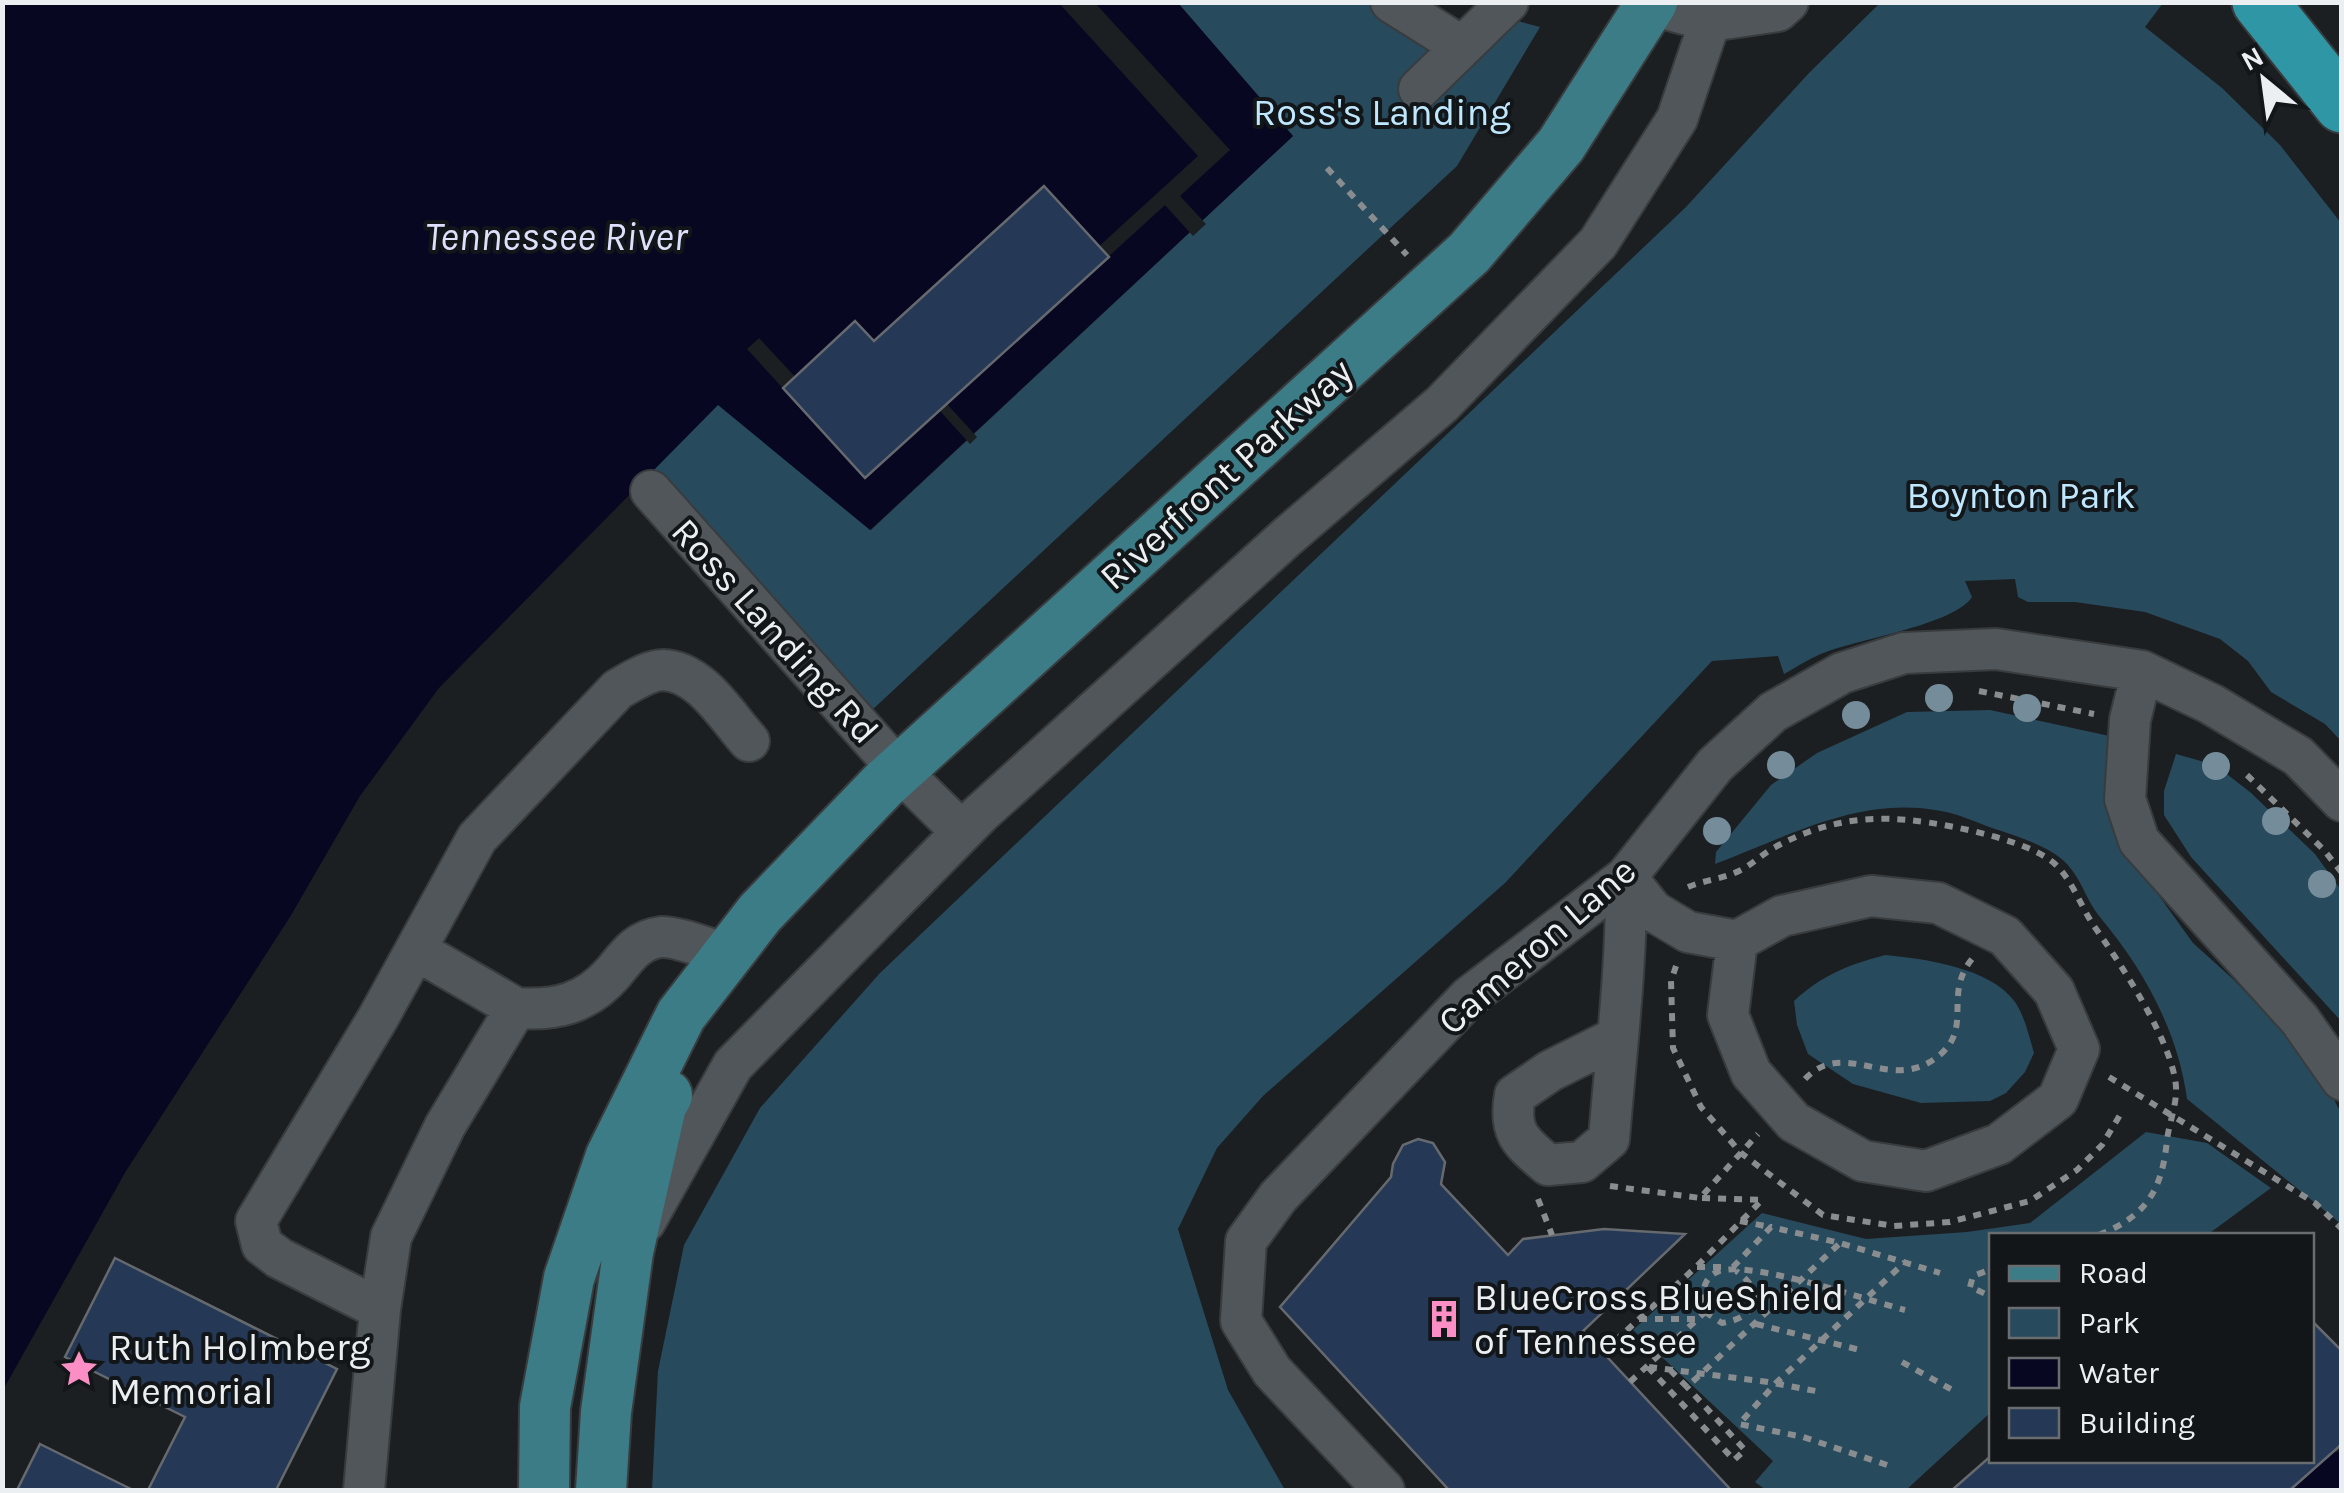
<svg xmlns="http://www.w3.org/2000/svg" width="2344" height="1493" viewBox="0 0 2344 1493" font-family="Karla,sans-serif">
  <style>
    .green { fill: #284a5d }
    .water { fill: #080722 }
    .pier { fill: #1b1f22 }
    .building { fill: #253956; stroke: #66696e; stroke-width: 2.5 }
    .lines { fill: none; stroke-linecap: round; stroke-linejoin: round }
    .minor-casing { stroke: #393c3e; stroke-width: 44 }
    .major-casing { stroke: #393c3e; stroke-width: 54 }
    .highway-casing { stroke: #393c3e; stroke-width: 59 }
    .path { stroke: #898d8f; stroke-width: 6; stroke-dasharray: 8 8; stroke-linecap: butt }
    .minor { stroke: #505659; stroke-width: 40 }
    .major { stroke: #3c7c87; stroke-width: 50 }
    .highway { stroke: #2f96a6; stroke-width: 55 }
    .tree { fill: #758d9b }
    .labels { text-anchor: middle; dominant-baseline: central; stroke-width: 8; stroke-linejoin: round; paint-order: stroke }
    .park-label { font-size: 38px; fill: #bfe7fe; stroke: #121619 }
    .street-label { font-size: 38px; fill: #eceff1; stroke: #121619 }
    .poi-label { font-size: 38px; fill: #eceff1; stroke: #121619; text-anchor: start }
    .water-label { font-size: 40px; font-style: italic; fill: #dee1fb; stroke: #121619 }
  </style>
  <rect width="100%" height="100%" fill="#1b1f22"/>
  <path class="green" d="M1178 3H1374L1419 28 1495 15 1540 27 1457 166 871 711 653 469 718 404 871 530 1293 136Z
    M1880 3H2163L2145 27 2222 88 2280 145 2341 223V741L2325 724 2271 692 2248 661 2220 639 2145 612 2075 602H2028L2018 597 2015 579 1965 581 1972 597C1955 624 1860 639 1826 652 1812 657 1798 666 1784 674L1778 656 1712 661 1505 883 1263 1096 1217 1148 1178 1229 1228 1390 1285 1490H652L658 1371 684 1245 760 1108 880 973 1686 207 1809 73Z
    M1990 710 2114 737 2119 840 2193 943 2234 980 2287 1036 2329 1090 2341 1113V1224L2187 1099C2178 1031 2143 968 2099 916 2087 901 2081 879 2067 864 2052 847 2014 835 1992 828 1976 822 1958 814 1941 811 1859 795 1788 837 1715 864L1716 852 1771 785 1817 753 1907 712Z
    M2176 754 2215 765 2250 792 2315 854 2341 890V1021L2191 857 2164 815V791Z
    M1885 955C1924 959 1990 967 2015 1002 2025 1017 2029 1036 2034 1053L2025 1072 2006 1093 1990 1101 1921 1103 1853 1084 1808 1054 1797 1025 1794 1001C1822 975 1848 965 1885 955Z
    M2146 1132 2207 1143 2271 1188 2207 1235 1992 1236 1991 1412 1906 1490H1766L1755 1482 1773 1461 1633 1330 1762 1213 1866 1239 1967 1232 2030 1223Z"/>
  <path class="water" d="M3 3H1178L1293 136 870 530 718 405 439 688 360 796 290 917 126 1171 3 1390Z
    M2341 1451V1490H2287C2301 1463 2311 1458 2341 1451Z"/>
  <path class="pier" d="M1059 3H1095L1230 150 1180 196 1206 224 1193 236 1165 205 947 404 977 437 970 444 939 410 865 478 747 349 759 338 869 456 1198 156Z"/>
  <path class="building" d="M1044 186 1109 257 865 478 783 388 855 321 874 341Z
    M1418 1139 1433 1143 1445 1162 1441 1184 1508 1255 1523 1239 1604 1229 1685 1234 1583 1331 1731 1490H1449L1280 1307 1391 1177 1393 1164 1403 1145Z
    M115 1258 337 1369 276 1490H148L185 1417 65 1357Z
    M2312 1321 2342 1351V1444L2290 1490H1952L1992 1455V1460H2312Z
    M40 1444 133 1490H17Z"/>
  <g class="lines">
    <g class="minor-casing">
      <path id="minor" d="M1391 2 1461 46
        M1710 21 1778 11 1788 2
        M1419 89 1508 2
        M651 491 899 770 962 832
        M2142 671 2130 720 2125 799 2139 841 2300 1020 2342 1080
        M416 950 516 1008
        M1618 1037 1550 1071 1515 1095C1508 1133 1521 1142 1548 1165L1582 1162 1609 1139C1616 1052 1627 965 1626 877L1653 911 1688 932 1737 941 1782 916 1871 896 1938 903 2005 936 2054 991 2079 1049 2058 1099 1999 1144 1926 1171 1863 1161 1794 1122 1751 1073 1728 1015 1737 941
        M645 1222 733 1065 980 814 1288 536 1442 404 1598 243 1677 119 1710 21 1651 5
        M380 1309 279 1258 262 1245 256 1221 378 1018 477 838 618 689C631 682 649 670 663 670 701 671 727 717 749 741
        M364 1490 380 1309 391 1237 445 1126 516 1008C555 1011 586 1004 613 973 627 956 637 940 661 937 677 936 711 950 728 954
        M1384 1490 1272 1371 1241 1321 1246 1241 1278 1197 1469 997 1626 877 1715 765 1773 712 1842 673 1904 653 1996 649 2142 671 2211 704 2298 756 2342 801"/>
    </g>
    <g class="major-casing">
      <path id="major" d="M544 1490 545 1407 569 1278 611 1156 681 1015 760 913 883 785 1469 253 1561 145 1652 2
        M601 1490 606 1412 628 1252 661 1106 667 1095"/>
    </g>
    <g class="highway-casing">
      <path id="highway" d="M2260 2 2342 105"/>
    </g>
    <path class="path" d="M1327 168 1407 255
      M1979 691 2094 714
      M2247 775 2324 850 2342 873
      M1688 887C1705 880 1722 879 1739 871 1750 866 1759 857 1770 850 1808 828 1849 817 1893 819 1931 820 2016 837 2047 858 2070 872 2079 904 2094 926 2120 963 2173 1042 2176 1087 2177 1105 2169 1123 2167 1140 2162 1191 2146 1217 2096 1236
      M1676 966 1671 981 1673 1048 1701 1107 1741 1153 1823 1215 1894 1226 1950 1222 2030 1201 2077 1170 2102 1145 2120 1115
      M2109 1077 2315 1203 2342 1229
      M1805 1079C1847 1035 1893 1099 1943 1052 1971 1025 1944 993 1972 959
      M1610 1186 1700 1198 1758 1134
      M1538 1199 1552 1235
      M1740 1221 1770 1227
      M1697 1267H1725
      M1733 1267 1771 1227 1840 1243 1940 1273
      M1970 1287 1973 1276 1992 1269
      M1977 1290 1992 1297
      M1705 1312 1722 1323C1757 1318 1767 1292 1736 1271
      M1639 1319H1697
      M1756 1324 1864 1351
      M1603 1352 1696 1267 1762 1200 1700 1198
      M1902 1362 1956 1392
      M1648 1367 1734 1460 1745 1450 1687 1387
      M1649 1367 1768 1382 1821 1392
      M1670 1370 1687 1387 1840 1243
      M1630 1382 1705 1312C1703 1297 1700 1280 1717 1272 1745 1258 1870 1301 1905 1310
      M1887 1465 1803 1437 1739 1424 1776 1383 1905 1262"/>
    <use href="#minor" class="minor"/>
    <use href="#major" class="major"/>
    <use href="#highway" class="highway"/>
  </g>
  <g class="tree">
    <circle cx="1939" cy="698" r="14"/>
    <circle cx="2027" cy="708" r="14"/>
    <circle cx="1856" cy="715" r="14"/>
    <circle cx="1781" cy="765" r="14"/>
    <circle cx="2216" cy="766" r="14"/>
    <circle cx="2276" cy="821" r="14"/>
    <circle cx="1717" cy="831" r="14"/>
    <circle cx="2322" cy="884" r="14"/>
  </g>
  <defs>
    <g id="building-bare" transform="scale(3)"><path d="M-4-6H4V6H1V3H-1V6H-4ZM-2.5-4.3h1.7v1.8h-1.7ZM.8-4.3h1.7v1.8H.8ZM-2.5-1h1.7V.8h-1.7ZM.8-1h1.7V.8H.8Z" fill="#fb8fc5" stroke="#121619" stroke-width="2.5" paint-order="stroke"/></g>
    <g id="sight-bare" transform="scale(3)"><path d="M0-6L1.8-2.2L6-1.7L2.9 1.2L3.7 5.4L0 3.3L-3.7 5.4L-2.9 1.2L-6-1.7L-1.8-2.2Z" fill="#fb8fc5" stroke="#121619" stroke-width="2.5" paint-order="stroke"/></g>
  </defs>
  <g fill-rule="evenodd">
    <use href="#building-bare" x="1444" y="1319"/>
    <use href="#sight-bare" x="79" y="1369"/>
  </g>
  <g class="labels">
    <g class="park-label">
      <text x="1382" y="112">Ross's Landing</text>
      <text x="2021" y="495">Boynton Park</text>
    </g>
    <g class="street-label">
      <text transform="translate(1226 474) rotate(-42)">Riverfront Parkway</text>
      <text transform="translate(775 631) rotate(48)">Ross Landing Rd</text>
      <text transform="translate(1537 946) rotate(-41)">Cameron Lane</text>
    </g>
    <g class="poi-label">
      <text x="1474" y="1297">BlueCross BlueShield<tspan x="1474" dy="44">of Tennessee</tspan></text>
      <text x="109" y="1347">Ruth Holmberg<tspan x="109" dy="44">Memorial</tspan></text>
    </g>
    <g class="water-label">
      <text x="556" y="236">Tennessee River</text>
    </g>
  </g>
  <rect width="2344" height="1493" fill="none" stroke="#eceff1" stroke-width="10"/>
  <rect x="1989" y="1233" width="325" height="230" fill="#121619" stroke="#696d6f" stroke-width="2.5"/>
  <rect x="2009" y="1266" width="50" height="15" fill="#3c7c87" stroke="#696d6f" stroke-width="2.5"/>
  <text x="2079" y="1283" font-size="30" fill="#eceff1">Road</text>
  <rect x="2009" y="1308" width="50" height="30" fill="#284a5d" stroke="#696d6f" stroke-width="2.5"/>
  <text x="2079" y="1333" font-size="30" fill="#eceff1">Park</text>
  <rect x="2009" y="1358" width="50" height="30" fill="#080722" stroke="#696d6f" stroke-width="2.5"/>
  <text x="2079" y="1383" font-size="30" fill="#eceff1">Water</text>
  <rect x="2009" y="1408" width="50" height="30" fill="#253956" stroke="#696d6f" stroke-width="2.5"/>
  <text x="2079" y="1433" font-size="30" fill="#eceff1">Building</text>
  <g transform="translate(2264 80) rotate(331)" stroke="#121619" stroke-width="8" paint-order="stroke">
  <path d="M0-8L18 38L0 25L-18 38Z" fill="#eceff1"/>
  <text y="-15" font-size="28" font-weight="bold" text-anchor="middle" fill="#eceff1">N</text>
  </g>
</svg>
